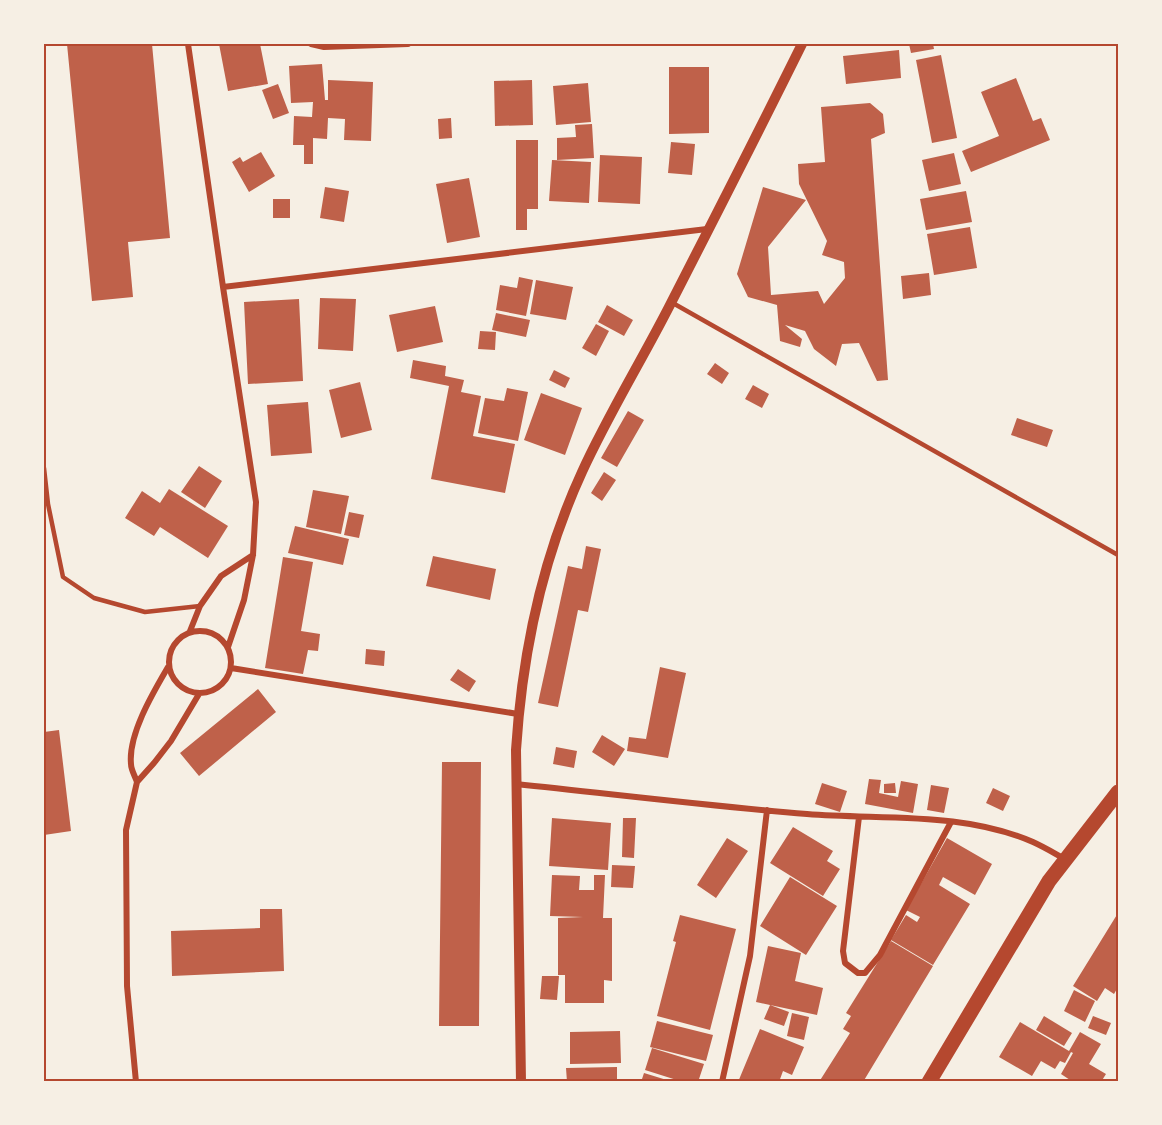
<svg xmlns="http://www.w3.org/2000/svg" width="1162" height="1125" viewBox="0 0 1162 1125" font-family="Barlow,sans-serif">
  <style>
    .building { fill: #bf614a }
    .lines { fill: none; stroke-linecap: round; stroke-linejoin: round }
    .service { stroke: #b5482f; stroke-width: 4.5 }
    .minor { stroke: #b5482f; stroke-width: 6 }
    .tertiary { stroke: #b5482f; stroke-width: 10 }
    .primary { stroke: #b5482f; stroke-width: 15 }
    .neatline { fill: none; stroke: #b5482f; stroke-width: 2 }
  </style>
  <rect width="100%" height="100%" fill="#f6efe4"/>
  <path class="building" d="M67 44H152L170 238 128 242 133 297 92 301Z
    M219 44H260L268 84 228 91Z
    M909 44H933L934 49 911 53Z
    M899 50 901 78 846 84 843 56Z
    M941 55 957 138 932 143 916 60Z
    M322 64 325 100H328V80L373 82 371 141 344 140 345 119 328 118 327 139 313 138V164H304V145H293L294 116 312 117 313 102 291 103 289 66Z
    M669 67H709V133L669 134Z
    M1016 78 1033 121 1041 118 1050 140 971 172 962 151 999 136 981 92Z
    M532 80 533 125 495 126 494 81Z
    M588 83 591 122 556 125 553 86Z
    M278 84 289 113 273 119 262 90Z
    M870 103 883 114 885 133 871 139 888 380 877 381 859 343 842 344 836 366 814 349 805 331 785 325 802 339 800 347 780 341 777 305 748 297 737 274 763 187 806 200 768 247 771 295 818 291 824 304 845 278 844 262 822 255 827 241 799 184 798 164 825 162 821 107Z
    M451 118 452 138 439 139 438 119Z
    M592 124 594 158 557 160V138L576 137 575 125Z
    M516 140H538V209H527V230H516Z
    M671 142 695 144 692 175 668 173Z
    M261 152 275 176 249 192 232 162 240 157 243 162Z
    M954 153 961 184 929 191 922 160Z
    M600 155 642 157 640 204 598 202Z
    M552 160 591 162 589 203 549 201Z
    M469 178 480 237 447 243 436 184Z
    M325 187 349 191 344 222 320 218Z
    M966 191 972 222 926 230 920 199Z
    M273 199H290V218H273Z
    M970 227 977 268 934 275 927 234Z
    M929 273 931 295 903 299 901 276Z
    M519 277 533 280 526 316 496 310 500 285 517 288Z
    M536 280 573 287 566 320 530 314Z
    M320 298 356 299 353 351 318 349Z
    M299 299 303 381 248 384 244 302Z
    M607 305 633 320 624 336 598 322Z
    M435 306 443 342 397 352 389 315Z
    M496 313 530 320 526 337 492 330Z
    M596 324 609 331 596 356 582 348Z
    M480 331 496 332 495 350 478 349Z
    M413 360 446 366 445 376 464 380 461 392 481 396 473 436 515 444 505 493 431 479 449 386 410 378Z
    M715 363 729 373 722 384 707 374Z
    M554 370 570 378 565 388 549 380Z
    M360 382 372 430 341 438 329 390Z
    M753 385 769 394 762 408 745 399Z
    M507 388 528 392 518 441 478 433 485 398 504 401Z
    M541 393 582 408 565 455 524 440Z
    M308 402 312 453 271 456 267 405Z
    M628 411 644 420 617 467 601 458Z
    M1017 418 1053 430 1047 447 1011 435Z
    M199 466 222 481 205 508 181 492Z
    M604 472 616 480 602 501 591 493Z
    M169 489 228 526 208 558 160 527 154 536 125 518 142 491 160 503Z
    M313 490 349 496 341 534 306 527Z
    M349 512 364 515 359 538 344 535Z
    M295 526 349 539 343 565 288 553Z
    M586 546 601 549 588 612 578 610 558 707 538 703 568 566 582 569Z
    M433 556 496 569 490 600 426 586Z
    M283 557 313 562 301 631 320 634 318 651 308 650 303 674 265 668Z
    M366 649 385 651 384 666 365 664Z
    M660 667 686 673 668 758 627 751 629 737 646 739Z
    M458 669 476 681 469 692 450 680Z
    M258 689 276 712 199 776 180 753Z
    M59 730 71 831 44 835V732Z
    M602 735 625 749 614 766 592 752Z
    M556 747 577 751 574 768 553 764Z
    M442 762H481L479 1026H439Z
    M869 779 881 780 879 793 898 797 901 781 918 784 913 813 865 804Z
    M822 783 847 791 840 812 815 804Z
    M895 783 896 793H884V784Z
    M931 785 949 788 944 813 927 810Z
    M993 788 1010 796 1003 811 986 803Z
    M552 818 611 823 608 870 549 866Z
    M623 818H636L634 858 622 857Z
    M793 827 833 851 827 861 840 869 823 896 770 863Z
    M727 838 748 851 716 898 697 885Z
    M947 838 992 864 975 895 943 877 939 885 970 904 933 965 891 940 906 915 917 922 920 917 906 910Z
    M612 865 635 866 633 888 611 887Z
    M552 875 580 876 579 890H594V875H605L603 918H612V981L604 980V1003H565V975H558V918L583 917 550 916Z
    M790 877 837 906 806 955 760 926Z
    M260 909H282L284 971 172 976 171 931 260 928Z
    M1118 913V987L1114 994 1105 988 1097 1001 1073 986Z
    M680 915 736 929 710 1030 657 1016 676 942 673 941Z
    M891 941 933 966 863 1082H819L850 1033 843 1029 851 1016 846 1013Z
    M768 946 801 953 795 981 823 988 817 1015 770 1005 789 1012 784 1026 764 1019 770 1005 756 1002Z
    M542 976H559L557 1000 540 999Z
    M1074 990 1095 1001 1085 1022 1064 1011Z
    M792 1013 809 1017 804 1040 787 1036Z
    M1044 1016 1072 1033 1064 1046 1036 1030Z
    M1093 1016 1111 1023 1106 1035 1088 1028Z
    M657 1021 713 1035 706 1061 650 1047Z
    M1020 1022 1069 1051 1080 1032 1101 1044 1089 1064 1106 1074 1101 1082H1073L1061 1074 1073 1053 1071 1052 1065 1063 1060 1061 1055 1069 1041 1061 1032 1076 999 1057Z
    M760 1029 804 1047 792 1075 783 1071 779 1082H738Z
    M620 1031 621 1063 570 1064V1032Z
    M652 1048 704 1064 698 1082H683L645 1070Z
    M617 1067V1082H567L566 1068Z
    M644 1073 670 1081V1082H641Z"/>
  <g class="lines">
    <path class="service" d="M671 302 1118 555
      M44 468 48 504 63 577 94 598 145 612 200 606"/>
    <path class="minor" d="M188 44 223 287 256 502 253 555 244 600 228 647
      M311 44 324 47 408 44
      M223 287 707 229
      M169 662a31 31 0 1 1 62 0a31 31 0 1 1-62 0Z
      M190 631 200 606 221 576 253 555
      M231 668 518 714
      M137 782C135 776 131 770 131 764 128 734 154 691 168 667
      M516 784C613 794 710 806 807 814 882 820 962 811 1033 842 1044 847 1054 853 1065 859
      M859 817 843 951 845 963 858 973H865L880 955 951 822
      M136 1082 127 986 126 830 137 782 154 763 171 741 199 694
      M722 1082 750 956 767 810"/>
    <path class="tertiary" d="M521 1082 516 750C522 656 542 559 582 472 608 415 642 360 671 303 715 217 759 131 802 44"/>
    <path class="primary" d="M929 1082 1049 881 1118 792"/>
  </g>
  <rect width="1162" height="1125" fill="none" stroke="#f6efe4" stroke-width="90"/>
  <rect x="45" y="45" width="1072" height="1035" class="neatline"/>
</svg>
